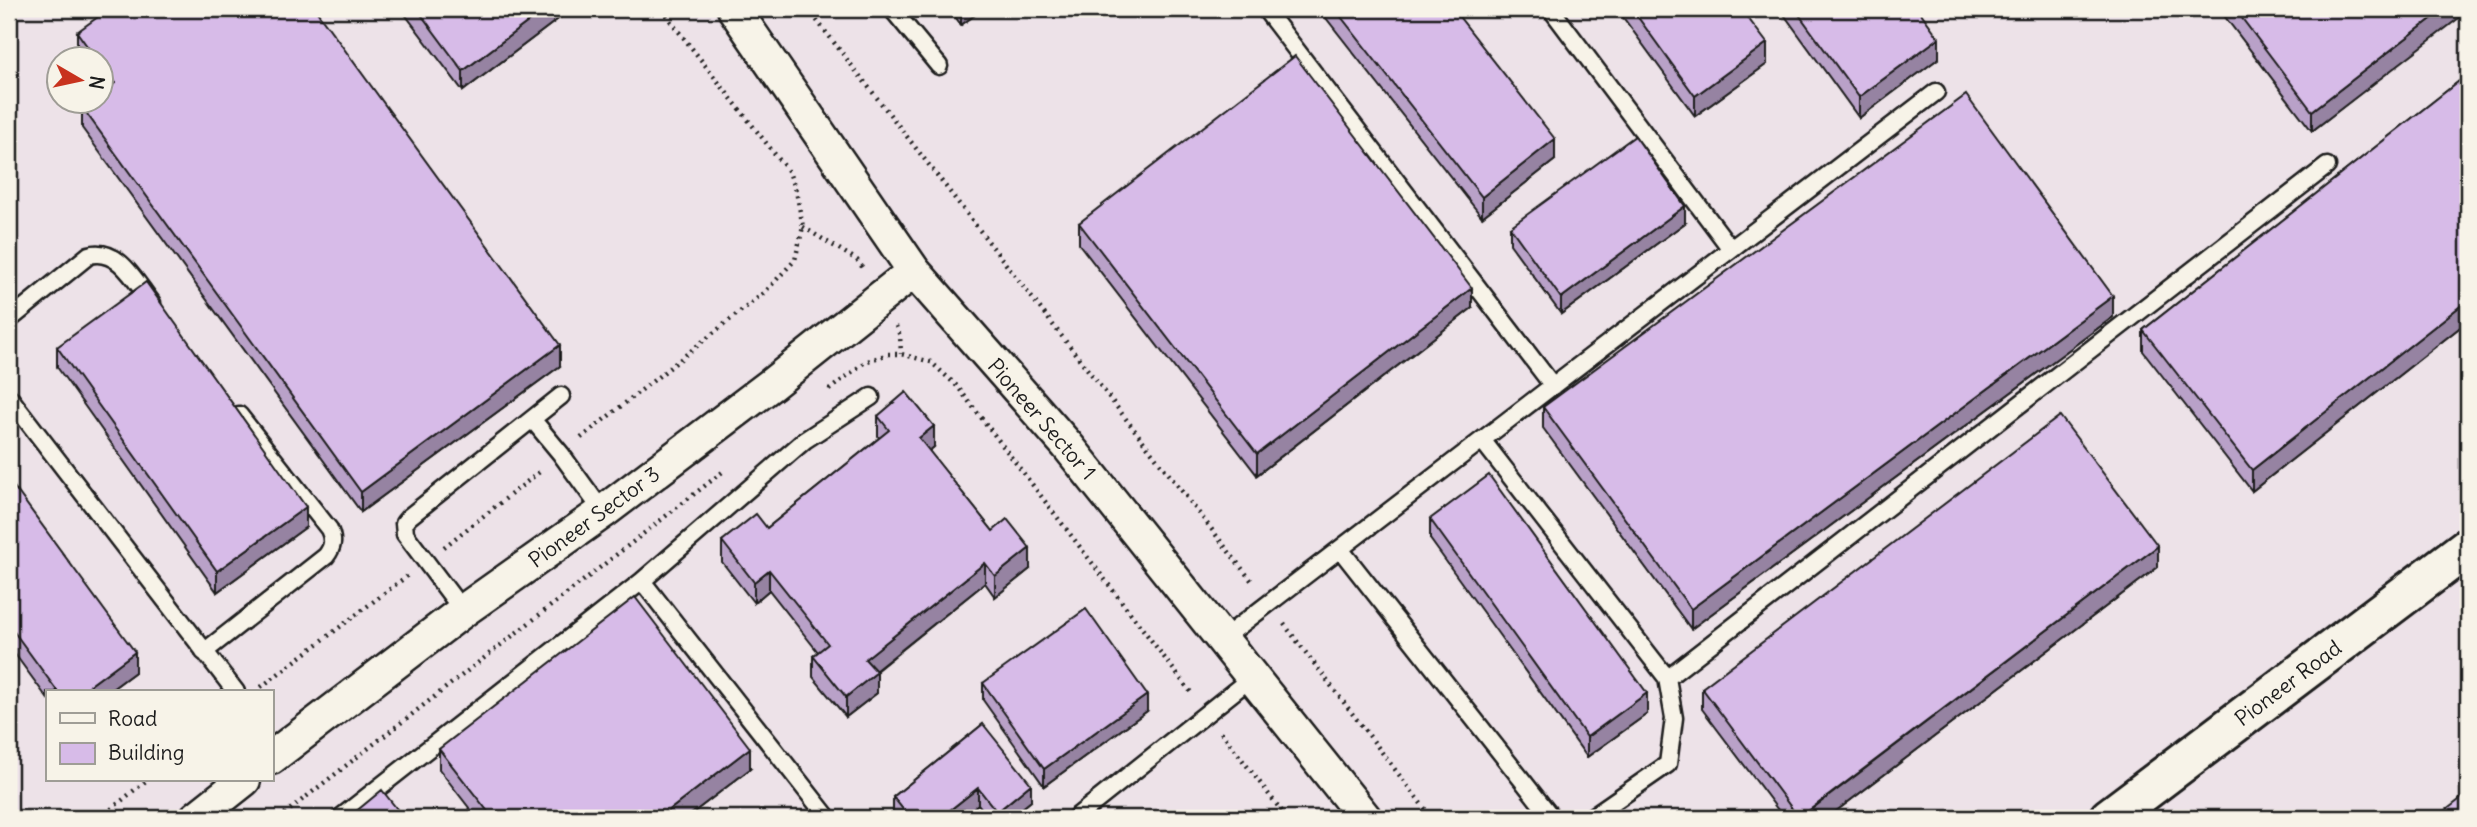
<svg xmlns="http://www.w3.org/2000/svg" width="2477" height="827" viewBox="0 0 2477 827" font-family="Delius,sans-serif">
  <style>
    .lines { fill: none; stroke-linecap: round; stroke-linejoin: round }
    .service-casing { stroke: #1c1c1c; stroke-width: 21 }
    .minor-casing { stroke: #1c1c1c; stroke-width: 37 }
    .primary-casing { stroke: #1c1c1c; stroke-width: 44 }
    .path { stroke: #1c1c1c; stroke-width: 4.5; stroke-dasharray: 2 5; stroke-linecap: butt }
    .service { stroke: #f7f3e8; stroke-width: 16 }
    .minor { stroke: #f7f3e8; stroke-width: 32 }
    .primary { stroke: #f7f3e8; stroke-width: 38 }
    .wall { fill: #b9a1c8; stroke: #1c1c1c; stroke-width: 2 }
    .shaded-wall { fill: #9683a2; stroke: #1c1c1c; stroke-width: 2 }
    .building { fill: #d7bbe8; stroke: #1c1c1c; stroke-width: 2 }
    .labels { text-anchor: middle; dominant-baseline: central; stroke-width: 6; stroke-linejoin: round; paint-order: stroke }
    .street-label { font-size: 21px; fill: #1c1c1c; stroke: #f7f3e8 }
  </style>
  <rect width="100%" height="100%" fill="#ede2e8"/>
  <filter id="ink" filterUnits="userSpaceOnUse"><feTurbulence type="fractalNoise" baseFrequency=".0143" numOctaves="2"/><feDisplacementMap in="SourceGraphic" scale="14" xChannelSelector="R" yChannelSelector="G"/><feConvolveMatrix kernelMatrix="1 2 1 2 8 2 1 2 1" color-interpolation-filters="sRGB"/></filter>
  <g filter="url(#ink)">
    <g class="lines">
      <g class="service-casing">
        <path id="service" d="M892 9 939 66
          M1265 9 1553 386
          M1551 9 1731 249
          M9 320 89 255C119 247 136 283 152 303
          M9 397 236 692
          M532 419 561 454 603 512
          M1482 440 1667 678 1674 718 1668 764 1590 818
          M1340 549 1552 818
          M642 581 828 818
          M463 611 405 534 404 523 409 517 561 396
          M1221 640 1936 92
          M204 652 326 556C333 547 334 540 329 529L239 415
          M1667 678 2327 166
          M340 818 642 581 805 440 871 397
          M1075 818 1251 678"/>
      </g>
      <g class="minor-casing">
        <path id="minor" d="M734 9 914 271 1067 445 1365 818
          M271 758 463 611 603 512 772 384 914 271
          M196 818 244 780"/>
      </g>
      <g class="primary-casing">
        <path id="primary" d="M2109 818 2468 547"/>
      </g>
      <path class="path" d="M808 9 1254 584
        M803 227 857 260 865 271
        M896 326 900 336 901 354
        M829 390 865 362 888 354H901L931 362 957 386 1193 695
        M581 438 765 292 795 260 803 227 796 191 789 172 661 9
        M444 547 542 470
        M1284 624 1432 818
        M261 687 407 576
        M1221 732 1287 818
        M100 818 147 780
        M279 818 725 470"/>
      <use href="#service" class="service"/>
      <use href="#minor" class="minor"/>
      <use href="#primary" class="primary"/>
    </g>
    <path class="wall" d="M401 9H566V13L463 91Z
      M950 9H983L961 25Z
      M1319 9H1453L1555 160 1482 217Z
      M1617 9H1741L1767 64 1695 116Z
      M1780 9H1918L1939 58 1859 118Z
      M2219 9H2468L2312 131Z
      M77 32 560 366 361 512 82 128V107L105 91 102 86V60H82L77 53Z
      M2468 74V321L2252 491 2143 351V330Z
      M1079 223 1472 308 1257 475 1079 244Z
      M1685 223 1561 314 1510 244V227Z
      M2113 317 1691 629 1543 428V407Z
      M57 347 306 527 217 592 57 367Z
      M878 416 934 447 929 451 993 531 1030 569 995 597 985 583 876 671 877 693 846 717 813 677V656L818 652 769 590 754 603 722 562V541L767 528 879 438 878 436Z
      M9 480 135 672 108 692H47V698L9 646Z
      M1430 519 1647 714 1587 757 1430 539Z
      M2158 567 1827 818H1784L1702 709V688Z
      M983 683 1147 711 1044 786 983 700Z
      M983 724 1031 801 1010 818H989L978 804 961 818H896L893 814V797Z
      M439 749 750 769 686 818H477L439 769Z"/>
    <path class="shaded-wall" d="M545 9H566V13L463 91V71Z
      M961 9H983L961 25Z
      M2444 9H2468V11L2312 131V111Z
      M1939 38V58L1859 118V97Z
      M1767 43V64L1695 116V96Z
      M1555 139V160L1482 217V197Z
      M1685 206V223L1561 314V298Z
      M1472 288V308L1257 475V454Z
      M2113 296V317L1691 629V609Z
      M2468 300V321L2252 491V470Z
      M560 345V366L361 512V492Z
      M934 426V447L919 459V438Z
      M306 507V527L217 592V571Z
      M2158 546V567L1827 818H1800Z
      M1030 548V569L995 597V576Z
      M985 563V583L865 679V659Z
      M769 570V590L754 603V582Z
      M135 652V672L108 692H81Z
      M877 672V693L846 717V697Z
      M1647 693V714L1587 757V737Z
      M1147 695V711L1044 786V769Z
      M750 748V769L686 818H659Z
      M1031 784V801L1010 818H997V812Z
      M978 788V804L961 818H940Z"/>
    <path class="building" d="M109 9H315L560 345 361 492 82 107 90 102H102V93L115 83 102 66V60H97L77 32Z
      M417 9H545L463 71Z
      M1335 9H1453L1555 139 1482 197Z
      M1632 9H1741L1767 43 1695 96Z
      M1795 9H1918L1939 38 1859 97Z
      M2235 9H2444L2312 111Z
      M1295 56 1472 288 1257 454 1079 223Z
      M2468 74V300L2252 470 2143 330Z
      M1966 95 2113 296 1691 609 1543 407Z
      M1635 136 1685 206 1561 298 1510 227Z
      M146 282 306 507 217 571 57 347Z
      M906 392 934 426 919 438 993 531 1007 519 1030 548 995 576 985 563 865 659 877 672 846 697 813 656 828 644 769 570 754 582 722 541 756 514 767 528 889 430 878 416Z
      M2060 416 2158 546 1799 818 1702 688Z
      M1489 475 1647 693 1587 737 1430 519Z
      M9 480 135 652 81 692H58L9 625Z
      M635 597 750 748 659 818H493L439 749Z
      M1086 609 1147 695 1044 769 983 683Z
      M983 724 1031 784 997 812 978 788 940 818H910L893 797Z
      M382 790 404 818H348Z
      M2468 793V818H2436Z"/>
  </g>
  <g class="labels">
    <g class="street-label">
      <text transform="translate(1042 419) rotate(49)">Pioneer Sector 1</text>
      <text transform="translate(594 517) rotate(-36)">Pioneer Sector 3</text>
      <text transform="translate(2288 683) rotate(-37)">Pioneer Road</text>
    </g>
  </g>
  <rect width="2477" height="827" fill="none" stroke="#f7f3e8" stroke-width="35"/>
  <rect x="18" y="18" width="2442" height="792" fill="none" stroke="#1c1c1c" stroke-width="2.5" filter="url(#ink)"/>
  <rect x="46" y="690" width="228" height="91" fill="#f7f3e8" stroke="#9f9d96" stroke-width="2"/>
  <rect x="60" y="713" width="35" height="10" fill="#f7f3e8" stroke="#9f9d96" stroke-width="2"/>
  <text x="108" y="726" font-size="21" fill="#1c1c1c">Road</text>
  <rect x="60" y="743" width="35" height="21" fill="#d7bbe8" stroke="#9f9d96" stroke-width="2"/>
  <text x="108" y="760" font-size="21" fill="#1c1c1c">Building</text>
  <g transform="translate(80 80) rotate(99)"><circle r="33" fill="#f7f3e8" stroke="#9f9d96" stroke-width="2"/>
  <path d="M0-5L12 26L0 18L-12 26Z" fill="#c8321e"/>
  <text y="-10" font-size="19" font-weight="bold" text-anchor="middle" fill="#1c1c1c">N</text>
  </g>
</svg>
